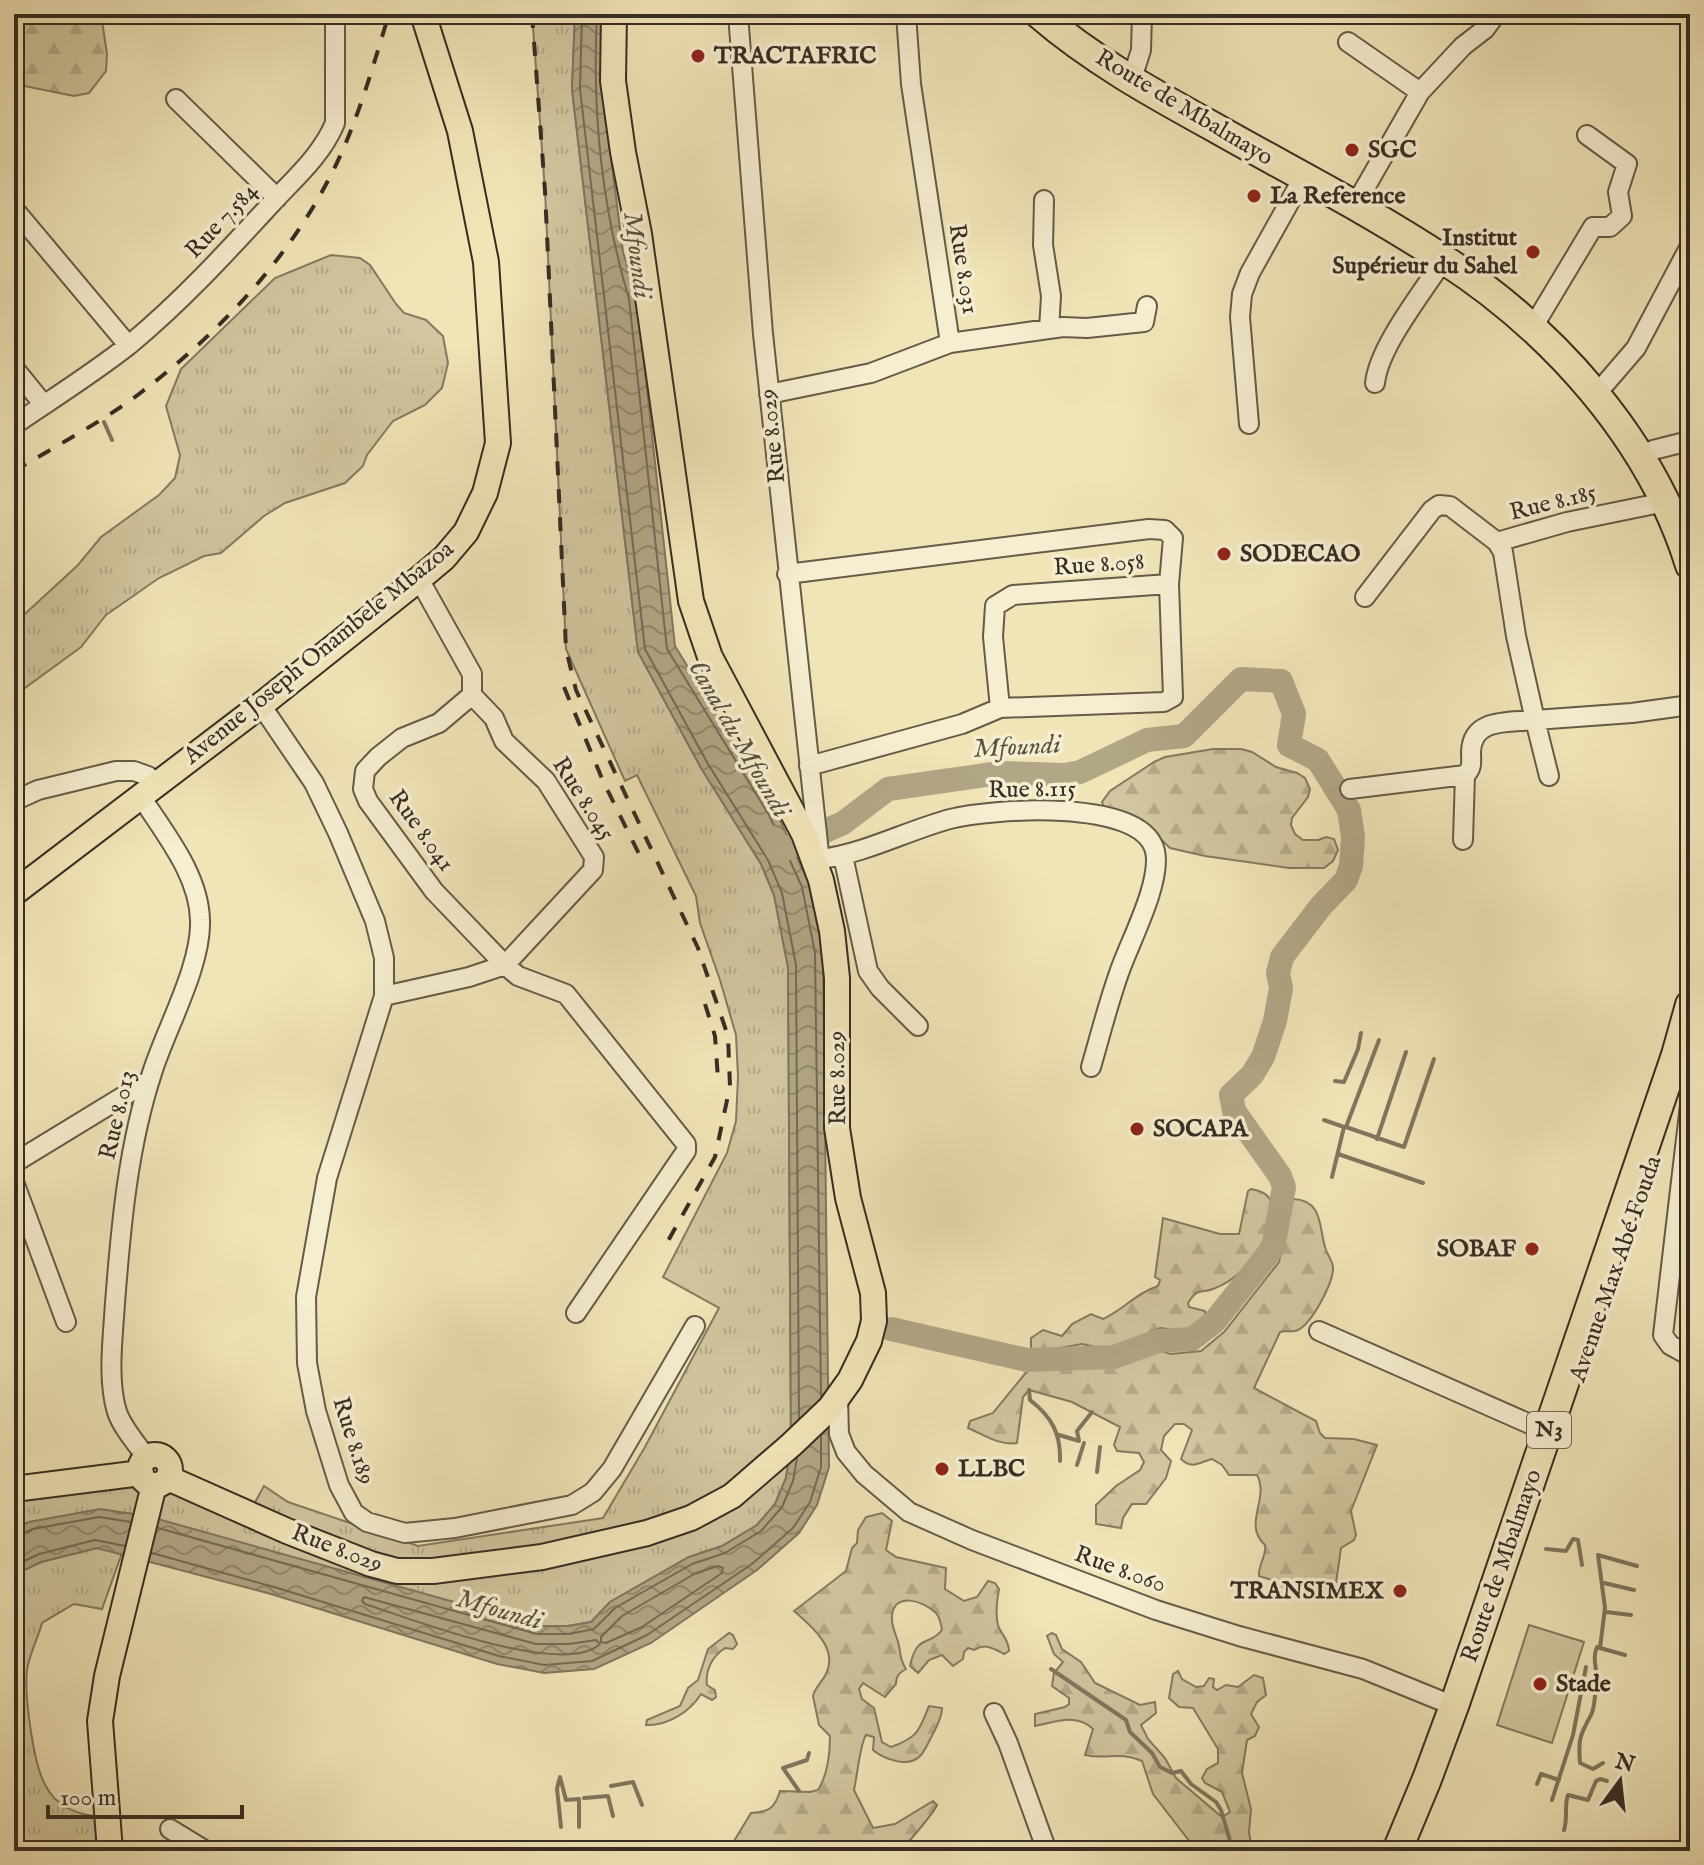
<svg xmlns="http://www.w3.org/2000/svg" width="1704" height="1865" viewBox="0 0 1704 1865" font-family="'IM FELL English',serif">
  <style>
    .grass { fill: url(#grass-tufts); stroke: #847a61; stroke-width: 2 }
    .forest { fill: url(#forest-firs); stroke: #847a61; stroke-width: 2 }
    .pitch { fill: #d1c69f; stroke: #847a61; stroke-width: 2 }
    .water { fill: url(#water-waves); stroke: #80765e; stroke-width: 2 }
    .lines { fill: none; stroke-linecap: round; stroke-linejoin: round }
    .shore { stroke: #746a54; stroke-width: 2 }
    .stream { stroke: #80765e; stroke-width: 4 }
    .river { stroke: #b1a685; stroke-width: 24 }
    .minor-casing { stroke: #655b48; stroke-width: 22 }
    .major-casing { stroke: #362d23; stroke-width: 28 }
    .highway-casing { stroke: #362d23; stroke-width: 32 }
    .minor { stroke: #f6eed1; stroke-width: 18 }
    .major { stroke: #f1e5b8; stroke-width: 24 }
    .highway { stroke: #f1e5b8; stroke-width: 28 }
    .rail { stroke: #362d23; stroke-width: 4; stroke-dasharray: 14 14; stroke-linecap: butt }
    .poi-dot { fill: #8f2418; stroke: #f6eed1; stroke-width: 3 }
    .labels { text-anchor: middle; dominant-baseline: central; stroke-width: 7; stroke-linejoin: round; paint-order: stroke }
    .shield { fill: #f6eed1; stroke: #706757; stroke-width: 2 }
    .shield-label { font-size: 22px; font-weight: bold; fill: #362d23 }
    .poi-label { font-size: 24px; font-weight: bold; fill: #362d23; stroke: #f6eed1; text-anchor: start }
    .street-label { font-size: 24px; fill: #362d23; stroke: #f6eed1 }
    .water-label { font-size: 26px; font-style: italic; fill: #5b5140; stroke: #f6eed1 }
  </style>
  <defs>
    <pattern id="grass-tufts" width="24" height="20" patternUnits="userSpaceOnUse" patternTransform="scale(2)"><rect width="24" height="20" fill="#d1c69f"/><path d="M3 7l-1-3M5 7V3M7 7l1-3M15 17l-1-3M17 17v-4M19 17l1-3" fill="none" stroke="#b4aa89"/></pattern>
    <pattern id="forest-firs" width="22" height="20" patternUnits="userSpaceOnUse" patternTransform="scale(2)"><rect width="22" height="20" fill="#d1c69f"/><path d="M5 1l3.5 6h-7zM16 11l3.5 6h-7z" fill="#b4aa89"/></pattern>
    <pattern id="water-waves" width="16" height="10" patternUnits="userSpaceOnUse" patternTransform="scale(2)"><rect width="16" height="10" fill="#b1a685"/><path d="M0 5q4-4 8 0t8 0" fill="none" stroke="#91886c"/></pattern>
  </defs>
  <rect width="100%" height="100%" fill="#f1e5b8"/>
  <filter id="stains"><feTurbulence type="fractalNoise" baseFrequency=".0025" numOctaves="4"/><feColorMatrix values="0 0 0 0 .2 0 0 0 0 .09 0 0 0 0 .02 0 0 0 .5 -.17"/></filter>
  <radialGradient id="worn" r=".72"><stop offset=".6" stop-color="#630" stop-opacity="0"/><stop offset="1" stop-color="#630" stop-opacity=".3"/></radialGradient>
  <path class="grass" d="M532 14H575L572 89 638 652 701 768 761 864 774 895 788 967 791 1445 786 1478 775 1504 757 1525 722 1546 689 1557 610 1602 591 1622 568 1626H540L29 1522 14 1530V1489L181 1471 253 1506 264 1486 288 1502 418 1546 603 1518 645 1447 719 1308 663 1277 727 1153 736 1121 738 1077 736 1035 720 980 700 923 696 896 637 775 625 781 566 649 545 191Z
    M331 255 360 258 370 265 396 304 404 313 426 320 443 336 448 363 442 388 425 405 393 421 367 455 363 466 345 483 285 503 264 516 221 553 204 556 159 578 106 615 81 647 14 696V624L78 565 101 537 159 495 175 478 180 455 166 406 181 369 275 278Z
    M96 1548 122 1553 102 1609 74 1604 42 1623C38 1638 29 1655 27 1670 25 1689 28 1713 31 1732 39 1782 48 1815 106 1817L110 1851H14V1575L41 1562Z"/>
  <path class="forest" d="M14 14H101L107 54 106 71 89 93 74 96 14 84Z
    M1213 749H1241L1252 752 1276 767 1297 773 1305 778 1310 789 1308 797 1292 818 1291 825 1295 834 1303 840H1318L1326 837 1334 839 1338 850 1333 861 1324 868H1289L1205 856 1170 848 1150 829 1104 808 1102 802 1110 791 1154 762 1165 757Z
    M1251 1189C1262 1191 1272 1195 1272 1208 1271 1240 1244 1278 1213 1289 1199 1294 1198 1287 1188 1303L1189 1307 1205 1311 1206 1319 1192 1332 1160 1328 1108 1350 1082 1344 1038 1352 1031 1349V1338L1043 1330 1062 1336 1072 1324 1091 1314 1103 1319C1123 1310 1136 1293 1158 1286L1160 1280 1155 1277 1163 1218 1220 1234H1239L1248 1191Z
    M1293 1199C1323 1200 1319 1227 1325 1247 1327 1256 1334 1261 1333 1270 1332 1285 1312 1323 1298 1330 1292 1333 1286 1330 1280 1332L1254 1388 1316 1421 1320 1433 1325 1438 1354 1439 1377 1445 1351 1511 1356 1535 1354 1540 1341 1548 1335 1590 1324 1599 1274 1584 1272 1580 1259 1576C1258 1564 1267 1556 1265 1545 1242 1524 1270 1499 1257 1475H1229L1222 1465 1212 1459C1200 1462 1192 1470 1181 1459L1192 1430 1184 1424H1175L1164 1436 1161 1450 1171 1461 1166 1478 1146 1504H1132L1123 1518 1121 1528 1096 1524V1505L1116 1486 1140 1470 1144 1462 1139 1453 1117 1451 1114 1445 1120 1427 1072 1402 1029 1390 1023 1397 1017 1443C1000 1446 984 1435 968 1428L970 1421 993 1413 1028 1370 1075 1359 1107 1365 1157 1350 1171 1354 1201 1351 1224 1332 1279 1262Z
    M882 1513 892 1521 886 1550 896 1557 946 1568 945 1589 964 1601 977 1597 988 1581 995 1583 999 1589C997 1600 995 1614 998 1625 1001 1635 1009 1639 1009 1651L1004 1654C993 1648 986 1643 974 1650L968 1648 964 1652 963 1659 953 1666 942 1655 929 1660 918 1673 910 1666C917 1633 929 1647 942 1630 941 1624 940 1617 936 1613 924 1601 894 1591 892 1616 891 1628 897 1635 899 1646 901 1656 900 1660 906 1669 899 1673 896 1676 896 1684L885 1697 863 1683 859 1689 862 1699 874 1708 882 1742 891 1747C919 1737 919 1730 929 1706L942 1708C942 1717 938 1723 934 1732 930 1739 926 1749 921 1755 909 1769 884 1759 873 1750L874 1737 866 1735C860 1744 857 1777 854 1790L873 1828 895 1824 933 1801 937 1805C934 1812 905 1848 898 1851H728L751 1813C769 1812 775 1808 780 1791L810 1792 818 1790C828 1774 830 1754 830 1736L819 1725 813 1696C815 1687 822 1682 826 1674 839 1648 811 1626 794 1611L846 1571 852 1548 857 1543 858 1530 866 1517Z
    M729 1633 733 1635 737 1644 733 1649 725 1648C713 1656 705 1669 707 1685L715 1690 716 1697 712 1700 701 1694C690 1712 667 1726 646 1725L647 1720 680 1706 688 1688 698 1680 708 1649Z
    M1052 1633 1056 1635 1062 1649 1081 1662 1095 1683 1140 1705 1155 1702 1156 1713 1141 1725 1148 1739 1165 1758 1176 1778 1222 1817 1230 1812 1222 1792 1205 1783 1202 1778 1207 1769 1218 1763V1749L1193 1708 1179 1707 1169 1698 1173 1674 1178 1671 1182 1679 1196 1687 1204 1686 1209 1678 1214 1679 1213 1687 1217 1690 1226 1685 1238 1687 1254 1675 1263 1678 1266 1695 1257 1702 1251 1714 1259 1727 1255 1736 1247 1740 1242 1773 1251 1809 1249 1832 1252 1851H1197L1153 1794 1142 1761C1119 1751 1107 1760 1085 1755L1093 1729C1076 1713 1055 1722 1035 1726V1714L1065 1707 1069 1704V1698L1052 1686 1054 1673 1063 1662 1054 1654 1047 1636Z"/>
  <path class="pitch" d="M1529 1625 1584 1642 1552 1743 1497 1725Z"/>
  <path class="water" d="M575 14H605L603 95 623 252 637 297 675 646 776 811 809 884 823 952 829 1467 817 1505 799 1533 757 1570 651 1643 594 1669 544 1673 497 1664 271 1594 97 1548 41 1562 14 1575V1530L29 1522 100 1509 147 1516 540 1626H568L591 1622 610 1602 689 1557 722 1546 757 1525 775 1504 786 1478 791 1445 788 967 774 895 761 864 701 768 638 652 572 89Z"/>
  <g class="lines">
    <path class="shore" d="M582 14 580 89 645 649 708 764 768 860 782 893 796 965 799 1418
      M597 14C592 109 602 208 629 299L667 649 769 815 802 887 815 953 821 1396
      M158 1528 537 1634H569L594 1629 615 1608 692 1564 725 1553 761 1531 782 1507 793 1481 797 1458
      M14 1537 33 1529 99 1517 131 1522
      M152 1553 274 1587 499 1656 544 1665 592 1661 647 1635 752 1564 793 1528 810 1502 821 1467V1435
      M14 1566 39 1554 95 1540 125 1546
      M718 1566 723 1568 722 1573 642 1627 606 1643 601 1642V1637L622 1616 696 1573Z
      M364 1597 536 1644H569L596 1640 600 1644C563 1678 411 1619 365 1604L362 1601Z"/>
    <path class="stream" d="M104 422 112 440
      M1379 1040 1346 1127 1404 1147 1434 1059
      M1335 1081 1344 1082 1358 1049 1361 1033
      M1324 1120 1344 1127 1332 1177
      M1377 1139 1406 1052
      M1338 1154 1423 1183
      M1029 1390 1030 1400C1052 1417 1061 1434 1060 1461
      M1059 1435 1079 1441 1077 1431 1092 1412
      M1077 1465 1084 1443
      M1097 1472 1100 1447
      M1546 1549 1566 1551 1573 1539 1578 1540 1582 1565
      M1604 1583 1634 1590
      M1606 1612 1631 1615
      M1600 1648 1625 1655
      M1051 1669 1126 1720 1130 1732 1152 1753 1160 1767 1172 1773 1181 1771 1191 1784 1216 1802 1221 1810 1233 1851
      M1603 1763 1593 1769 1580 1763C1578 1739 1580 1735 1591 1715 1595 1708 1595 1693 1596 1684 1599 1670 1591 1661 1597 1647L1600 1648 1605 1608 1598 1555 1637 1566
      M560 1777 566 1800 579 1799V1827
      M559 1780 557 1789 561 1827
      M1537 1784 1541 1774 1559 1780
      M611 1786 633 1782 642 1805
      M799 1791 783 1768 807 1760 809 1753
      M584 1798 608 1796 613 1816
      M1552 1800 1573 1735 1586 1667
      M1564 1830C1568 1818 1564 1805 1568 1795L1588 1800 1596 1781 1600 1779 1607 1781"/>
    <path class="river" d="M770 837 778 852 843 823 888 789 999 773 1065 775 1080 772 1147 740 1184 736 1241 679 1281 681 1294 714 1289 745 1318 760 1349 810 1353 837 1351 866 1346 880 1321 906 1282 957 1278 973 1281 988 1275 1021 1263 1057 1252 1075 1231 1095 1234 1111 1280 1176 1284 1187 1273 1248 1214 1322 1192 1339 1158 1341 1114 1357 1027 1360 891 1329"/>
    <g class="minor-casing">
      <path id="minor" d="M738 14 763 334 820 862
        M1348 42 1420 92
        M1135 69 1141 50 1142 14
        M176 99 277 198
        M1044 200 1043 245 1051 296 1049 329
        M1354 207 1420 92 1463 46 1485 29 1496 14
        M14 209 128 345
        M1539 317 1593 227H1610L1622 216 1618 192 1627 164 1587 135
        M950 343 1063 327 1087 328 1144 322 1147 306
        M14 368 44 405
        M1375 383C1379 346 1423 292 1444 259
        M1605 384 1636 348 1690 246
        M769 394 871 373 950 343 911 84 906 14
        M1249 424 1240 317 1242 294 1250 273 1303 178
        M14 425C52 399 92 374 129 345 181 302 226 253 271 204 294 179 322 155 335 123V14
        M1653 450 1685 442 1690 448
        M1497 542 1503 552 1516 636 1535 720 1632 713 1690 705
        M787 574 1149 529 1165 530 1173 538 1169 584 1013 595 995 606 993 637 1000 708 962 724 809 766
        M419 579 472 674V695L439 723 402 738 378 757 365 771 363 789 368 801 434 891 505 965 593 870 594 857 546 781 504 741 494 718 472 695
        M1365 597 1432 510 1439 505 1450 506 1497 542 1567 522 1665 502
        M261 705 314 783 338 833 375 921 384 958V996L327 1178 306 1297 307 1363 316 1411 339 1485 354 1513 367 1522 405 1533 455 1528 572 1505 593 1492 612 1469 695 1326
        M1000 708 1164 702 1173 697 1169 584
        M1350 789 1465 775C1473 768 1471 762 1471 752 1472 717 1510 723 1535 720L1549 776
        M140 795C164 833 199 874 200 920 202 964 167 1027 153 1070 128 1145 121 1225 115 1303 113 1337 107 1379 117 1412 123 1429 137 1444 147 1458
        M14 801 38 790 116 771H134L148 776 157 783
        M1463 840 1465 775
        M843 856 868 971 880 988 918 1026
        M821 859C866 853 906 831 950 819 989 809 1142 797 1155 851 1162 883 1129 943 1119 973 1108 1004 1100 1036 1091 1067
        M384 996 469 977 505 965 518 976 566 994 686 1144V1151L576 1313
        M1690 1105 1663 1335 1670 1345 1690 1356
        M14 1163 150 1080
        M14 1182 66 1322
        M1319 1331 1557 1436
        M838 1398 839 1434 846 1452 864 1474 909 1512 972 1540 1156 1610 1239 1636 1363 1669 1454 1706
        M994 1713 1008 1743 1047 1851
        M170 1829 206 1851"/>
    </g>
    <g class="major-casing">
      <path id="major" d="M14 893 261 705 419 579 444 558 466 532 485 493 498 443 486 262 460 131 423 14
        M140 1470a15 15 0 1 1 30 0a15 15 0 1 1-30 0Z
        M168 1478 287 1531 371 1564 397 1571H433L542 1557 647 1533 691 1518 732 1496 791 1445 830 1408 850 1380 869 1341 874 1321 873 1293 848 1198 837 1128V978L832 931 821 880 804 834 710 657 691 601 639 234 623 152 613 81 614 14
        M14 1489 141 1473
        M110 1851 100 1721 107 1676 154 1485"/>
    </g>
    <g class="highway-casing">
      <path id="highway" d="M1039 14C1091 59 1152 93 1212 126 1289 170 1369 210 1443 259 1553 330 1651 439 1690 565
        M1397 1851 1427 1779 1454 1706 1676 1055 1690 1005"/>
    </g>
    <use href="#minor" class="minor"/>
    <use href="#major" class="major"/>
    <use href="#highway" class="highway"/>
    <path class="rail" d="M532 14 545 191 566 649 576 690 698 948 728 1036 730 1086 715 1157 668 1241
      M14 471C56 446 100 423 139 394 229 326 310 237 351 130 366 92 377 53 389 14
      M564 687 603 781 641 858
      M705 1004 715 1036 718 1079"/>
  </g>
  <g class="poi-dot">
    <circle cx="698" cy="56" r="8"/>
    <circle cx="1352" cy="150" r="8"/>
    <circle cx="1254" cy="196" r="8"/>
    <circle cx="1533" cy="252" r="8"/>
    <circle cx="1224" cy="554" r="8"/>
    <circle cx="1137" cy="1129" r="8"/>
    <circle cx="1532" cy="1249" r="8"/>
    <circle cx="942" cy="1469" r="8"/>
    <circle cx="1400" cy="1591" r="8"/>
    <circle cx="1540" cy="1684" r="8"/>
  </g>
  <g class="labels">
    <rect class="shield" x="1527" y="1412" width="44" height="36" rx="6"/>
    <g class="shield-label">
      <text x="1549" y="1430">N3</text>
    </g>
    <g class="poi-label">
      <text x="714" y="56">TRACTAFRIC</text>
      <text x="1368" y="150">SGC</text>
      <text x="1270" y="196">La Reference</text>
      <text x="1517" y="238" text-anchor="end">Institut<tspan x="1517" dy="28">Supérieur du Sahel</tspan></text>
      <text x="1240" y="554">SODECAO</text>
      <text x="1153" y="1129">SOCAPA</text>
      <text x="1516" y="1249" text-anchor="end">SOBAF</text>
      <text x="958" y="1469">LLBC</text>
      <text x="1384" y="1591" text-anchor="end">TRANSIMEX</text>
      <text x="1556" y="1684">Stade</text>
    </g>
    <g class="street-label">
      <text transform="translate(1184 108) rotate(31)">Route de Mbalmayo</text>
      <text transform="translate(222 221) rotate(-47)">Rue 7.584</text>
      <text transform="translate(963 269) rotate(81)">Rue 8.031</text>
      <text transform="translate(773 436) rotate(-96)">Rue 8.029</text>
      <text transform="translate(1553 503) rotate(-14)">Rue 8.185</text>
      <text transform="translate(1099 565) rotate(-4)">Rue 8.058</text>
      <text transform="translate(319 653) rotate(-39)">Avenue Joseph Onambele Mbazoa</text>
      <text transform="translate(1032 790) rotate(-1)">Rue 8.115</text>
      <text transform="translate(583 799) rotate(57)">Rue 8.045</text>
      <text transform="translate(421 831) rotate(54)">Rue 8.041</text>
      <text transform="translate(838 1078) rotate(-91)">Rue 8.029</text>
      <text transform="translate(118 1115) rotate(-77)">Rue 8.013</text>
      <text transform="translate(1616 1269) rotate(-71)">Avenue Max Abé Fouda</text>
      <text transform="translate(353 1441) rotate(72)">Rue 8.189</text>
      <text transform="translate(337 1549) rotate(21)">Rue 8.029</text>
      <text transform="translate(1502 1566) rotate(-71)">Route de Mbalmayo</text>
      <text transform="translate(1120 1570) rotate(20)">Rue 8.060</text>
    </g>
    <g class="water-label">
      <text transform="translate(637 255) rotate(83)">Mfoundi</text>
      <text transform="translate(739 739) rotate(60)">Canal du Mfoundi</text>
      <text transform="translate(1017 747) rotate(-3)">Mfoundi</text>
      <text transform="translate(499 1610) rotate(16)">Mfoundi</text>
    </g>
  </g>
  <rect width="1704" height="1865" fill="none" stroke="#f1e5b8" stroke-width="48"/>
  <rect x="16" y="16" width="1672" height="1833" fill="none" stroke="#362d23" stroke-width="4"/>
  <rect x="24" y="24" width="1656" height="1817" fill="none" stroke="#362d23" stroke-width="2"/>
  <g transform="translate(1620 1781) rotate(15)" stroke="#f6eed1" stroke-width="6" paint-order="stroke">
  <path d="M0-6L14 30L0 20L-14 30Z" fill="#362d23"/>
  <text y="-12" font-size="22" font-weight="bold" text-anchor="middle" fill="#362d23">N</text>
  </g>
  <path d="M48 1805v12h194v-12" fill="none" stroke="#362d23" stroke-width="4"/>
  <text x="60" y="1805" font-size="24" fill="#362d23" stroke="#f6eed1" stroke-width="6" paint-order="stroke">100 m</text>
  <rect width="100%" height="100%" filter="url(#stains)"/>
  <rect width="100%" height="100%" fill="url(#worn)"/>
</svg>
